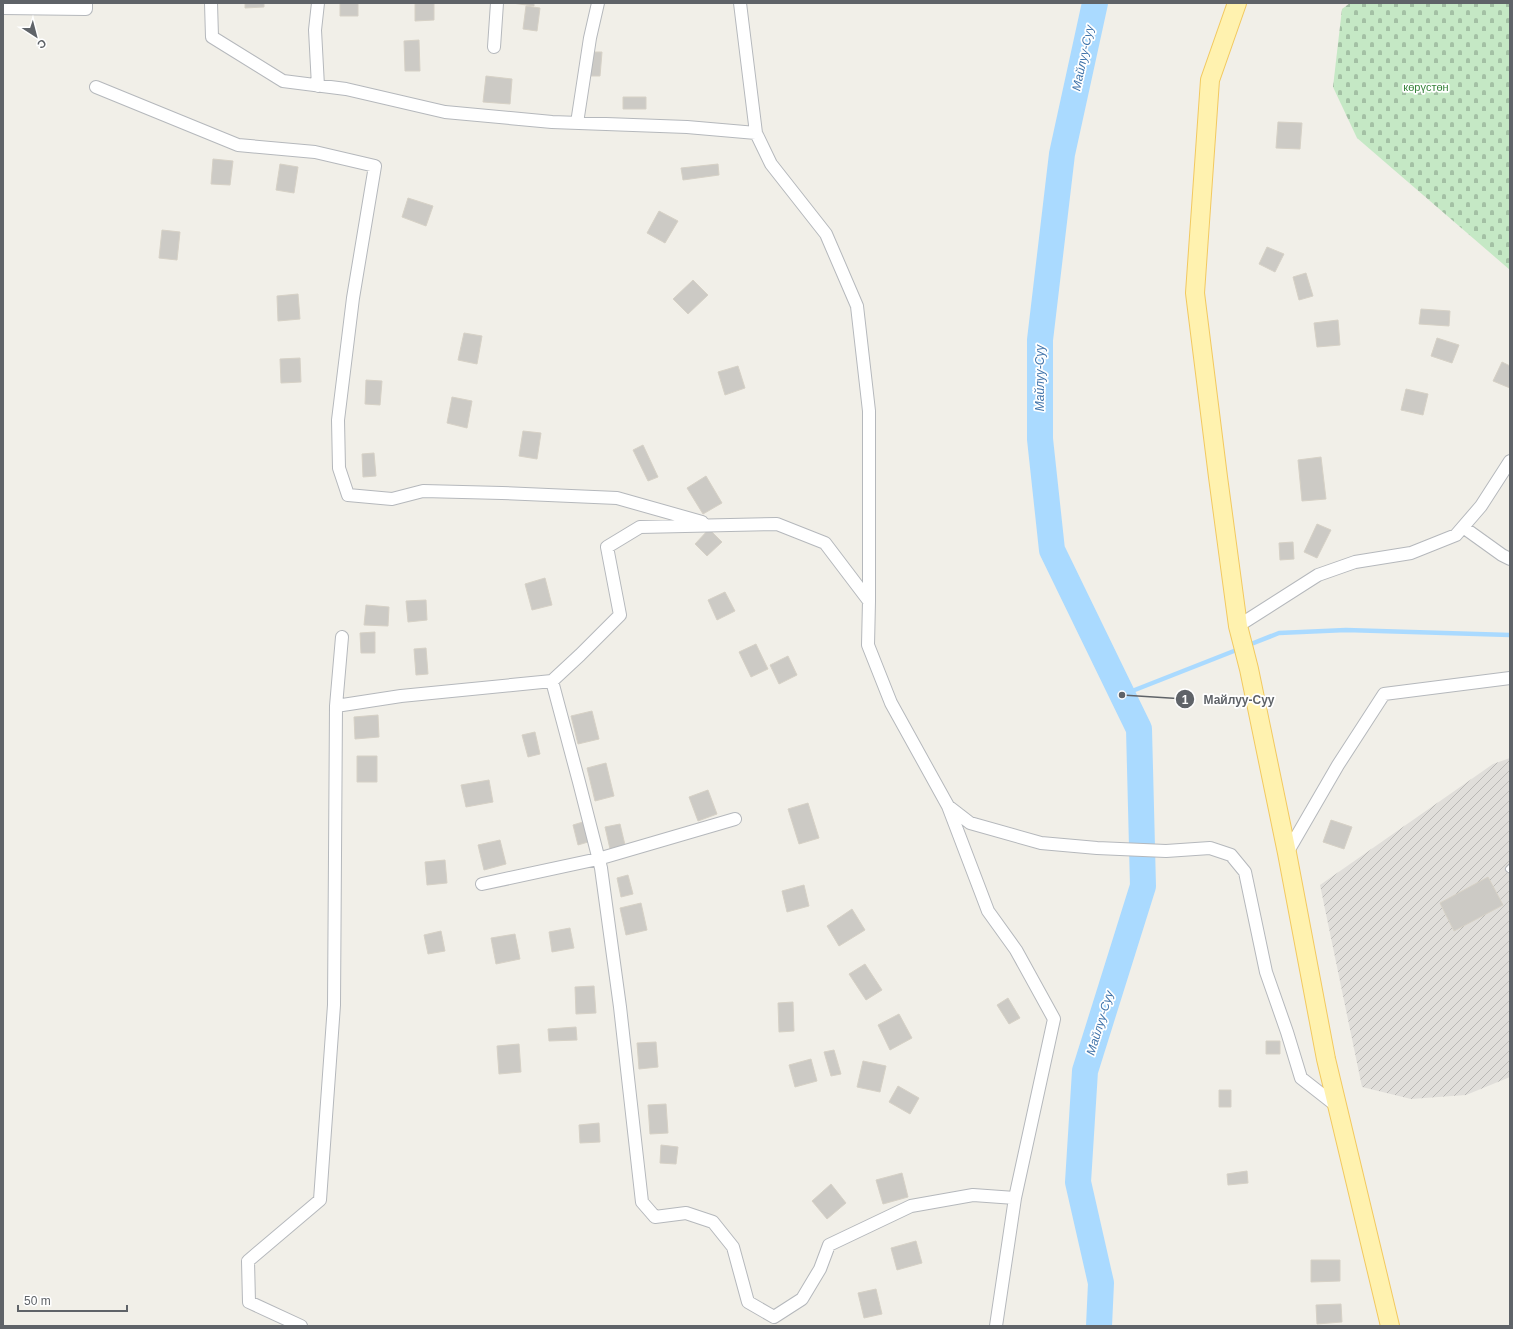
<svg xmlns="http://www.w3.org/2000/svg" width="1513" height="1329" viewBox="0 0 1513 1329" font-family="Helvetica,sans-serif">
  <style>
    .industrial { fill: url(#industrial-furrows) }
    .cemetery { fill: url(#cemetery-stones) }
    .lines { fill: none; stroke-linecap: round; stroke-linejoin: round }
    .stream { stroke: #aadaff; stroke-width: 4.5 }
    .river { stroke: #aadaff; stroke-width: 26 }
    .building { fill: #cccac5; stroke: #d6d1c6 }
    .lane-casing { stroke: #b5b8bc; stroke-width: 8 }
    .street-casing { stroke: #b5b8bc; stroke-width: 14 }
    .primary-casing { stroke: #f2c960; stroke-width: 20 }
    .lane { stroke: #fff; stroke-width: 6 }
    .street { stroke: #fff; stroke-width: 12 }
    .primary { stroke: #fff2af; stroke-width: 18 }
    .labels { text-anchor: middle; dominant-baseline: central; stroke-width: 3.5; stroke-linejoin: round; paint-order: stroke }
    .park-label { font-size: 11px; fill: #348238; stroke: #fff }
    .water-label { font-size: 12px; font-style: italic; fill: #4174aa; stroke: #fff }
    .leader { fill: none; stroke: #5f6368; stroke-width: 1.5 }
    .callout-dot { fill: #5f6368; stroke: #fff; stroke-width: 1.5 }
    .mark-label { font-size: 12px; text-anchor: middle; font-weight: bold; fill: #fff }
    .callout-label { font-size: 12px; text-anchor: middle; font-weight: bold; fill: #5f6368; stroke: #fff; stroke-width: 3.5; stroke-linejoin: round; paint-order: stroke }
  </style>
  <defs>
    <pattern id="industrial-furrows" width="10" height="10" patternUnits="userSpaceOnUse"><rect width="10" height="10" fill="#e0deda"/><path d="M-1 1l2-2M0 10L10 0M9 11l2-2" fill="none" stroke="#b9b8b5"/></pattern>
    <pattern id="cemetery-stones" width="16" height="16" patternUnits="userSpaceOnUse"><rect width="16" height="16" fill="#c5e8c5"/><path d="M2 7V4a2 2 0 0 1 4 0v3zM10 15v-3a2 2 0 0 1 4 0v3z" fill="#a3c0a4"/></pattern>
  </defs>
  <rect width="100%" height="100%" fill="#f1efe8"/>
  <path class="industrial" d="M1510 758V1077L1466 1095 1411 1099 1362 1087 1320 885 1493 764Z"/>
  <path class="cemetery" d="M1350 3H1510V270L1357 138 1333 87 1342 9Z"/>
  <g class="lines">
    <path class="stream" d="M1246 646 1279 633 1346 630 1510 635
      M1122 695 1239 649"/>
    <path class="river" d="M1095 3 1062 154 1040 340V439L1052 550 1139 729 1143 886 1085 1071 1078 1182 1101 1283 1099 1326"/>
  </g>
  <path class="building" d="M245 3H264V7L245 8Z
    M340 3H358V16H340Z
    M415 3H434V20L415 21Z
    M512 3H534V6Z
    M526 6 540 8 537 31 523 29Z
    M419 40 420 71H405L404 41Z
    M590 52H602L600 76H589Z
    M486 76 512 79 510 104 483 102Z
    M623 97H646V109H623Z
    M1278 122 1302 123 1300 149 1276 148Z
    M213 159 233 161 230 185 211 184Z
    M280 164 298 167 294 193 276 190Z
    M718 164 719 175 683 180 681 168Z
    M408 198 433 206 426 226 402 217Z
    M659 211 678 221 665 243 647 233Z
    M162 230 180 232 177 260 159 258Z
    M1267 247 1284 254 1275 272 1259 264Z
    M1306 273 1313 296 1299 300 1293 277Z
    M693 280 708 295 688 314 673 299Z
    M298 294 300 319 278 321 277 296Z
    M1421 309 1450 311 1449 326 1419 324Z
    M1338 320 1340 345 1317 347 1314 323Z
    M464 333 482 336 477 364 458 360Z
    M1437 338 1459 345 1452 363 1431 356Z
    M300 358 301 382 281 383 280 359Z
    M1502 362 1510 366V388L1493 381Z
    M738 366 745 388 725 395 718 372Z
    M366 380 382 381 380 405 365 404Z
    M1406 389 1428 394 1423 415 1401 410Z
    M452 397 472 401 467 428 447 423Z
    M523 431 541 433 537 459 519 456Z
    M643 445 658 477 648 481 633 450Z
    M374 453 376 476 363 477 362 454Z
    M1321 457 1326 499 1302 501 1298 460Z
    M706 476 722 503 703 514 687 488Z
    M1317 524 1331 530 1317 558 1304 552Z
    M709 529 722 542 707 556 695 544Z
    M1293 542 1294 559 1280 560 1279 543Z
    M545 578 552 605 532 610 525 584Z
    M725 592 735 611 717 620 708 600Z
    M426 600 427 620 408 622 406 601Z
    M366 605 389 607 388 626 364 625Z
    M375 632V653H361L360 633Z
    M756 644 768 669 751 677 739 652Z
    M426 648 428 674 416 675 414 649Z
    M788 656 797 675 779 684 770 665Z
    M592 711 599 739 578 744 571 716Z
    M378 715 379 737 355 739 354 717Z
    M535 732 540 754 528 757 522 735Z
    M357 756H377V782H357Z
    M606 763 614 796 595 801 587 768Z
    M489 780 493 802 466 807 461 785Z
    M708 790 717 814 698 821 689 797Z
    M808 803 819 838 799 844 788 809Z
    M1331 820 1352 827 1344 849 1323 842Z
    M583 822 588 842 578 845 573 825Z
    M620 824 625 845 610 849 605 827Z
    M500 840 506 864 484 870 478 845Z
    M445 860 447 883 427 885 425 862Z
    M628 875 633 894 621 897 617 878Z
    M1488 877 1503 905 1454 931 1440 903Z
    M804 885 809 906 787 912 782 891Z
    M641 903 647 930 626 935 620 908Z
    M852 909 865 930 839 946 827 926Z
    M570 928 574 948 552 952 549 932Z
    M441 931 445 951 428 954 424 935Z
    M515 934 520 959 496 964 491 938Z
    M865 964 882 990 866 1000 849 974Z
    M594 986 596 1013 576 1014 575 987Z
    M1008 998 1020 1018 1009 1024 997 1005Z
    M793 1002 794 1031 779 1032 778 1003Z
    M899 1014 912 1038 890 1050 878 1025Z
    M576 1027 577 1040 549 1041 548 1029Z
    M1266 1041H1280V1054H1266Z
    M656 1042 658 1067 639 1069 637 1043Z
    M519 1044 521 1072 499 1074 497 1046Z
    M834 1050 841 1074 831 1076 824 1052Z
    M811 1059 817 1081 795 1087 789 1065Z
    M863 1061 886 1066 880 1092 857 1087Z
    M898 1086 919 1098 910 1114 889 1102Z
    M1219 1090H1231V1107H1219Z
    M666 1104 668 1133 650 1134 648 1105Z
    M599 1123 600 1142 580 1143 579 1125Z
    M661 1145 678 1147 676 1164 660 1163Z
    M1247 1171 1248 1183 1228 1185 1227 1174Z
    M902 1173 908 1197 883 1204 876 1180Z
    M831 1184 846 1203 827 1219 812 1201Z
    M916 1241 922 1263 897 1270 891 1248Z
    M1311 1260H1340V1281L1311 1282Z
    M876 1289 882 1314 864 1318 858 1293Z
    M1341 1304 1342 1322 1317 1324 1316 1305Z"/>
  <g class="lines">
    <g class="lane-casing">
      <path id="lane" d="M1509 869 1510 868"/>
    </g>
    <g class="street-casing">
      <path id="street" d="M211 3 212 37 283 81 346 89 445 112 552 122 687 127 756 133
        M318 3 315 30 318 86
        M740 3 756 133 771 164 826 234 857 306 869 411V601
        M3 8 86 9V3
        M494 47 497 3
        M96 87 238 145 315 152 375 166 353 298 338 420 339 468 348 495 392 499 423 491 502 493 617 498 702 522
        M577 123 590 38 598 3
        M1463 527 1502 555 1510 559
        M1238 626 1318 575 1355 562 1411 553 1456 535 1481 506 1510 461
        M552 681 579 782 601 868 620 1007 642 1202 655 1217 686 1213 713 1222 733 1247 748 1302 774 1317 802 1299 820 1269 829 1245 911 1206 973 1195 1015 1198
        M336 706 401 696 552 681 580 655 620 615 607 547 640 527 777 524 825 543 869 601 868 645 891 703 948 806 970 823 1041 843 1097 848 1166 851 1210 848 1231 855 1245 872 1266 972 1287 1032 1301 1078 1338 1107
        M948 806 988 911 1016 950 1054 1019 1015 1198 996 1326
        M1287 853 1338 765 1384 694 1510 678
        M482 884 598 859 735 819
        M301 1326 249 1302 248 1261 320 1200 334 1005 336 706 342 637"/>
    </g>
    <g class="primary-casing">
      <path id="primary" d="M1237 3 1210 80 1195 293 1218 477 1238 626 1249 669 1287 853 1326 1059 1390 1326"/>
    </g>
    <use href="#lane" class="lane"/>
    <use href="#street" class="street"/>
    <use href="#primary" class="primary"/>
  </g>
  <g class="labels">
    <g class="park-label">
      <text x="1426" y="87">көрүстөн</text>
    </g>
    <g class="water-label">
      <text transform="translate(1083 58) rotate(-78)">Майлуу-Суу</text>
      <text transform="translate(1040 378) rotate(-90)">Майлуу-Суу</text>
      <text transform="translate(1100 1023) rotate(-73)">Майлуу-Суу</text>
    </g>
  </g>
  <path class="leader" d="M1122 695L1185 699"/>
  <g class="callout-dot">
    <circle cx="1122" cy="695" r="4"/>
    <circle cx="1185" cy="699" r="10"/>
  </g>
  <g class="mark-label">
    <text x="1185" y="704">1</text>
  </g>
  <g class="callout-label">
    <text x="1239" y="704">Майлуу-Суу</text>
  </g>
  <rect width="1513" height="1329" fill="none" stroke="#5f6368" stroke-width="8"/>
  <g transform="translate(36 36) rotate(144)" stroke="#ffffff" stroke-width="3" paint-order="stroke">
  <path d="M0-3L7 15L0 10L-7 15Z" fill="#5f6368"/>
  <text y="-6" font-size="11" font-weight="bold" text-anchor="middle" fill="#5f6368">С</text>
  </g>
  <path d="M18 1305v6h109v-6" fill="none" stroke="#5f6368" stroke-width="2"/>
  <text x="24" y="1305" font-size="12" fill="#5f6368" stroke="#ffffff" stroke-width="3" paint-order="stroke">50 m</text>
</svg>
